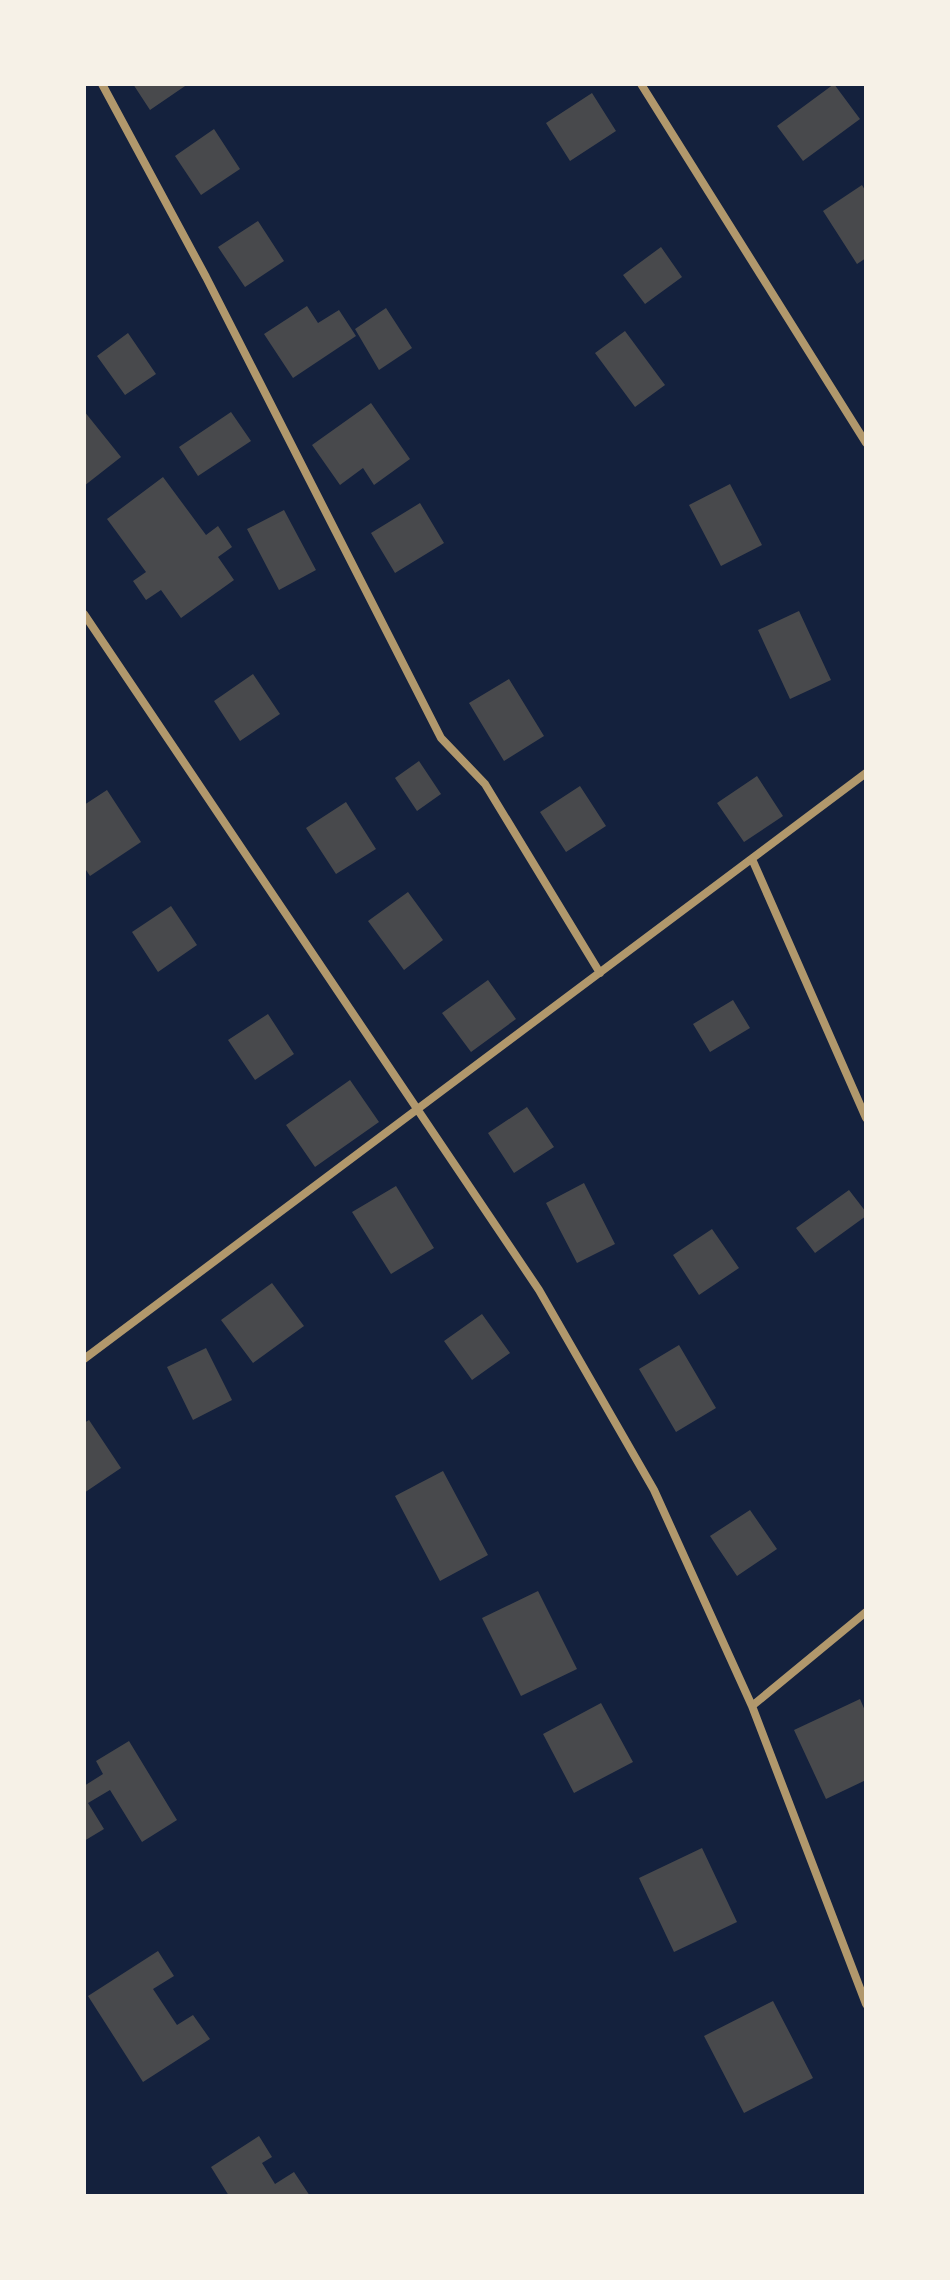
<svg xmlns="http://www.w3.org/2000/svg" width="950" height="2280" viewBox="0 0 950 2280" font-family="'Noto Sans',sans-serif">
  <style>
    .building { fill: #48494c }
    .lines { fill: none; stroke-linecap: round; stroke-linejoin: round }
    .minor { stroke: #b1986c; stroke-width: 8 }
  </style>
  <rect width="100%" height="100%" fill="#14213d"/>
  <path class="building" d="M133 84H188L150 110Z
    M834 84 860 119 803 161 777 126Z
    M592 93 616 131 570 161 546 123Z
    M214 129 240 169 201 195 175 156Z
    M862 185 866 192V258L857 264 823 211Z
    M258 221 284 261 245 287 218 247Z
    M661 247 682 277 645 304 623 275Z
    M307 306 318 323 339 310 356 336 293 378 264 334Z
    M386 308 412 348 379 370 355 329Z
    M625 331 665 385 635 407 595 353Z
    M128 333 156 374 125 395 97 356Z
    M371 403 410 459 374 485 363 468 340 485 312 445Z
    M84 411 121 457 84 486Z
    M231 412 251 441 198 476 179 447Z
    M163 477 206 535 218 526 232 547 218 557 234 580 181 618 161 590 146 600 133 581 146 572 107 519Z
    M730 484 762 545 721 566 689 505Z
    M420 503 444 543 395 573 371 533Z
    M284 510 316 570 279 590 247 529Z
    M799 611 831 680 790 699 758 630Z
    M253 674 280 714 240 741 214 701Z
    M509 679 544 736 504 761 469 703Z
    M419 761 441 794 417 811 395 778Z
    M757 776 783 816 744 842 717 803Z
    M580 786 606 826 566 852 540 812Z
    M107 790 141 842 90 876 84 867V805Z
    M346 802 376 849 336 874 306 828Z
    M408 892 443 940 404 970 368 921Z
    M171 906 197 945 158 972 132 932Z
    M488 980 516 1019 471 1052 442 1013Z
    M733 1000 750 1028 710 1052 693 1024Z
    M268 1014 294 1054 255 1080 228 1040Z
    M350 1080 379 1122 315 1167 286 1125Z
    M527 1107 554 1147 514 1173 488 1133Z
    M584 1183 615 1244 577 1263 546 1203Z
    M396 1186 434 1248 391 1274 352 1212Z
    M849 1190 866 1212V1216L815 1253 796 1228Z
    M712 1229 739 1268 699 1295 673 1255Z
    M272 1283 304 1326 253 1363 221 1320Z
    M482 1314 510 1353 472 1380 444 1341Z
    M679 1345 716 1408 676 1432 639 1369Z
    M206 1348 232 1400 193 1420 167 1367Z
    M89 1420 121 1468 84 1493V1423Z
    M443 1471 488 1555 440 1581 395 1496Z
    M750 1510 777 1549 737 1576 710 1536Z
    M538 1591 577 1669 521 1696 482 1618Z
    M860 1699 866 1713V1780L826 1799 794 1730Z
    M601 1703 633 1762 574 1793 543 1734Z
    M129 1741 177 1820 142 1842 110 1790 88 1803 104 1829 84 1841V1786L103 1774 96 1761Z
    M702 1848 737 1922 674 1952 639 1878Z
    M158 1951 174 1976 153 1989 177 2025 193 2015 210 2039 143 2082 88 1996Z
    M773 2001 813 2078 744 2113 704 2036Z
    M259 2136 272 2157 262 2163 275 2184 294 2172 310 2196H229L211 2167Z"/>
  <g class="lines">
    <path class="minor" d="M102 84 206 277 441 738 485 784 600 973
      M641 84 866 443
      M84 614 539 1290 654 1490 752 1706 866 2004
      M752 859 866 1118
      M84 1359 866 773
      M752 1706 866 1612"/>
  </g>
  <rect width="950" height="2280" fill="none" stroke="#f6f1e7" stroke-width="172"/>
</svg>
